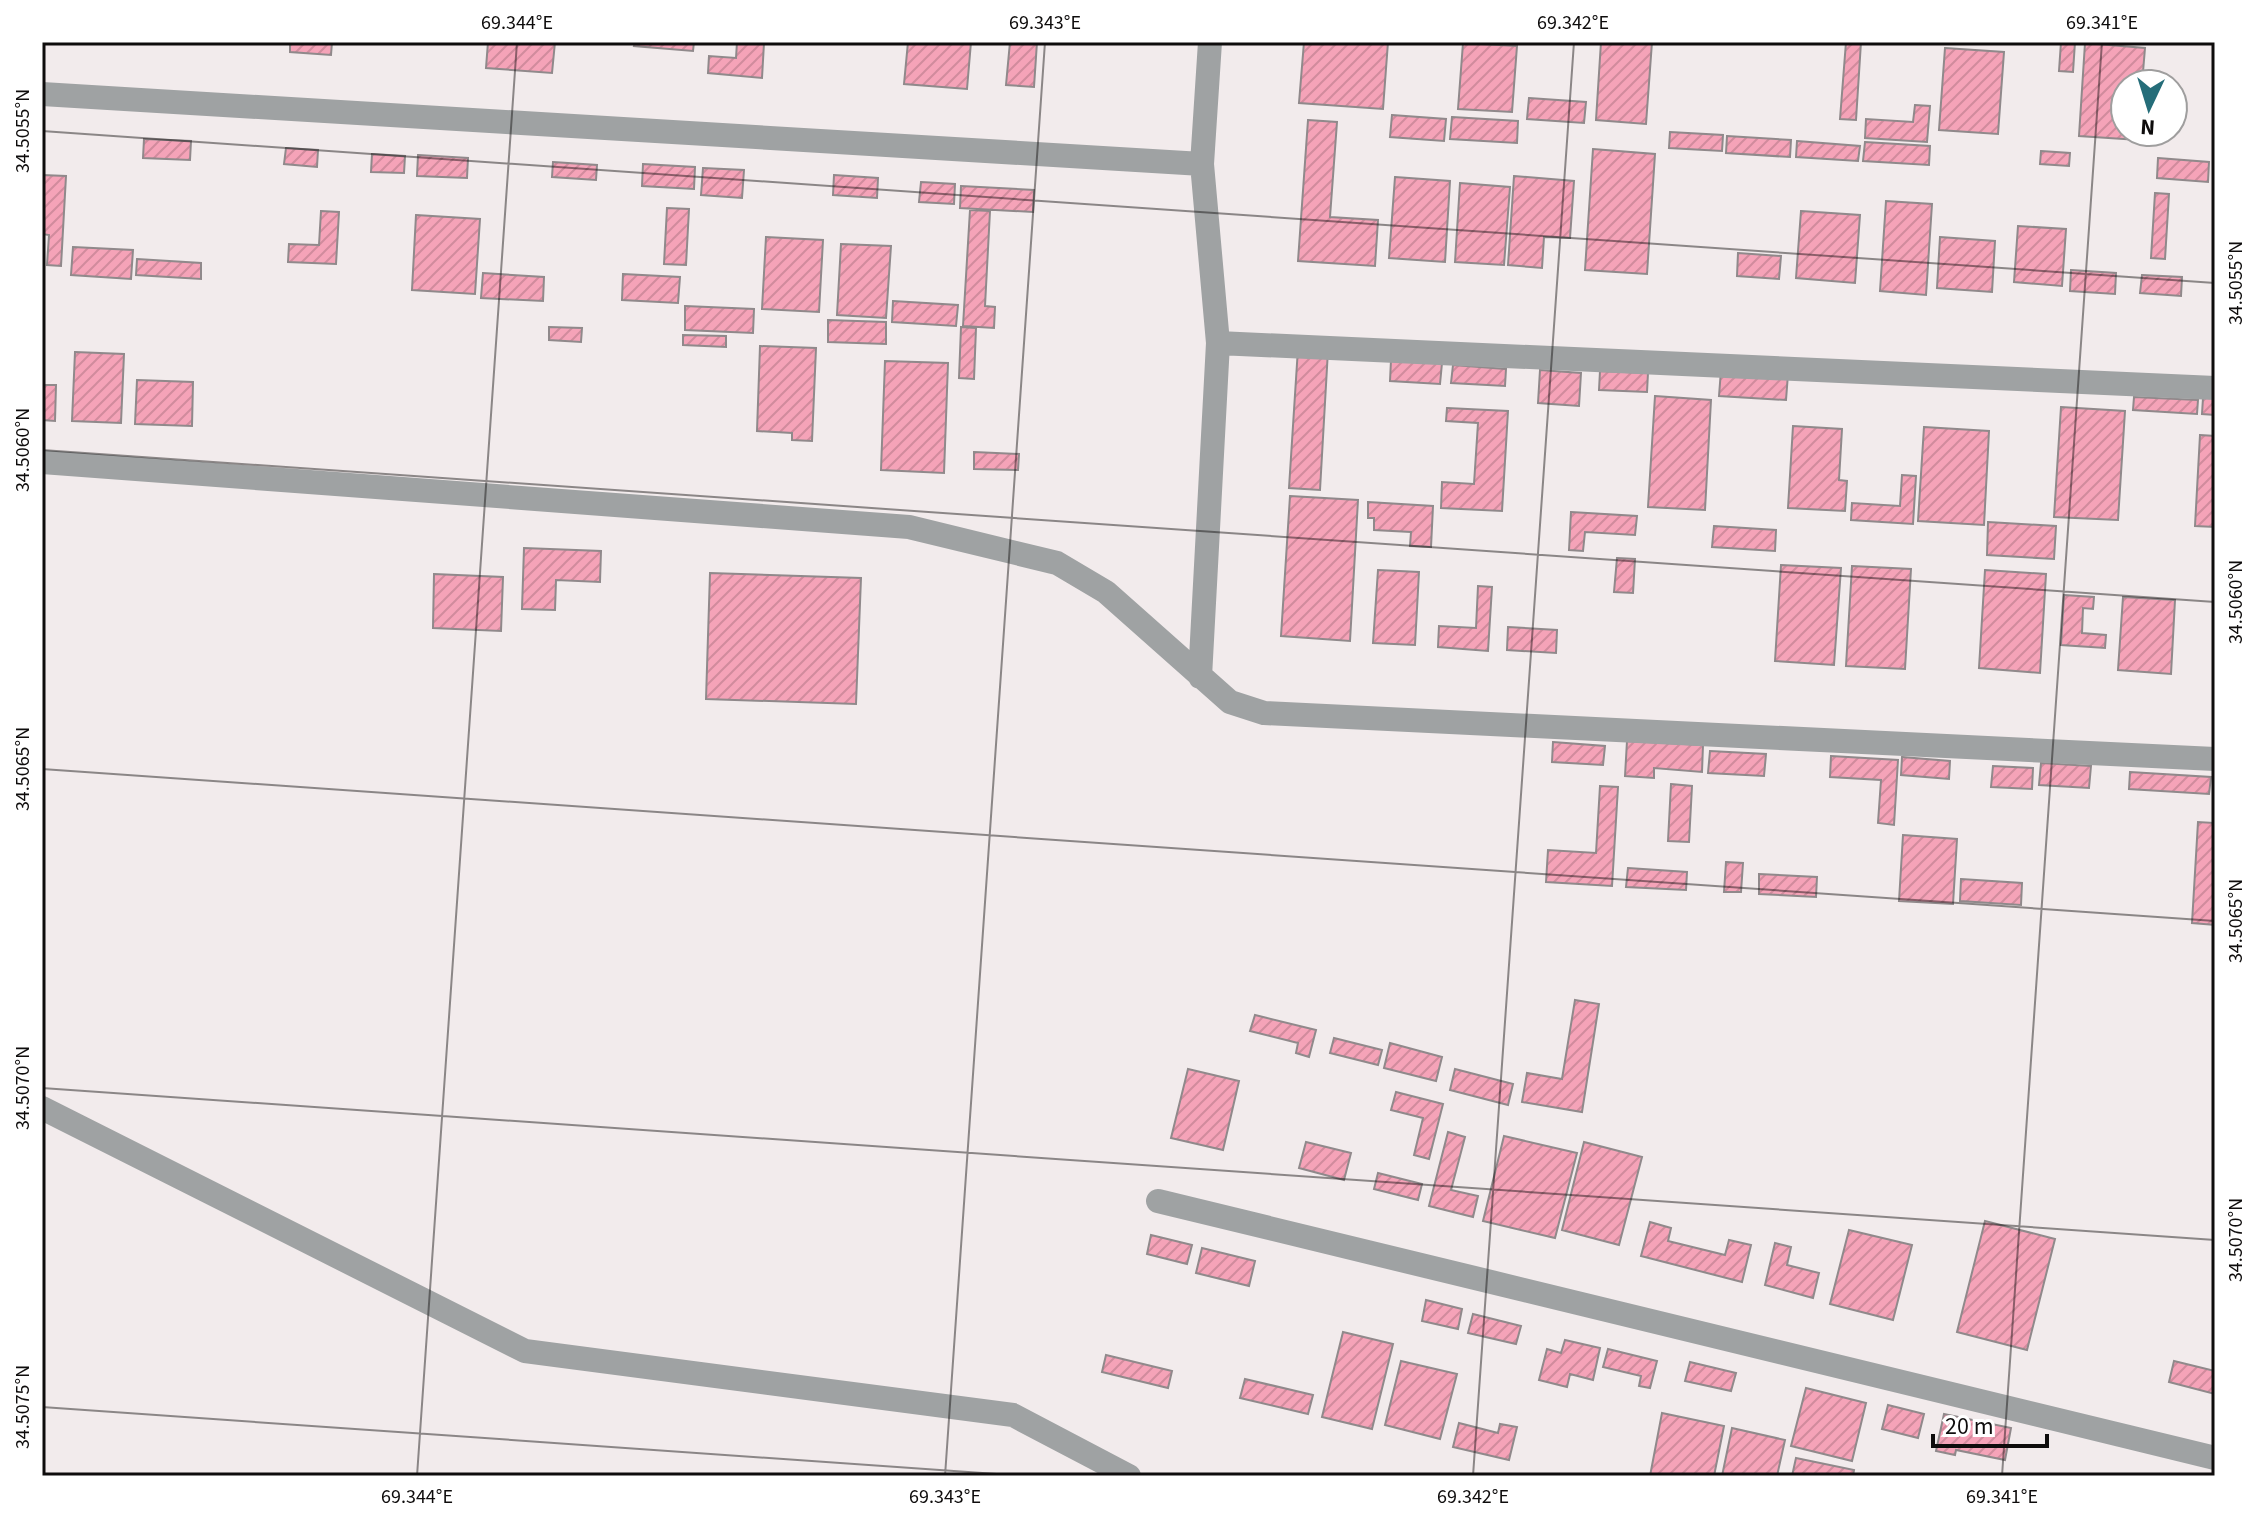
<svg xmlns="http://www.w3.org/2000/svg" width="2257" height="1518" viewBox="0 0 2257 1518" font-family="'Source Sans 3',sans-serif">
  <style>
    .building { fill: url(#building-hatch); stroke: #90898b; stroke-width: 2 }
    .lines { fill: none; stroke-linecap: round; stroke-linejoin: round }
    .street { stroke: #9fa2a3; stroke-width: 24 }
    .ticks { fill: none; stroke: #0e0c0c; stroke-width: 2; stroke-opacity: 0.45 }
    .neatline { fill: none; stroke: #0e0c0c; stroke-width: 3 }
    .ticks-label { font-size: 20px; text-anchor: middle; fill: #0e0c0c }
  </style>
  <defs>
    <pattern id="building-hatch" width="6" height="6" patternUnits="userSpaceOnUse" patternTransform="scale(2)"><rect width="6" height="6" fill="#f5a3b8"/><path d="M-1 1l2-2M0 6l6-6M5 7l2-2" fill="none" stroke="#d18b9d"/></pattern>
  </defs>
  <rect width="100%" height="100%" fill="#f2ebec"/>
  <path class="building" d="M290 42H332L331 55 290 52Z
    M488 42H555L552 73 486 68Z
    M635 42H694L693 51 634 46Z
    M737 42 764 43 762 78 708 73 709 56 736 58Z
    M908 42H971L967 89 904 84Z
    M1010 42H1037L1034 87 1006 85Z
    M1304 42H1388L1383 109 1299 103Z
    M1601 42H1652L1646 124 1596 120Z
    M1846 42H1861L1856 120 1840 119Z
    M2061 42H2075L2073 72 2059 71Z
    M1463 43 1517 46 1512 112 1458 109Z
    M2085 43 2145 48 2142 84H2125V132H2139L2138 140 2079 136Z
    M1945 48 2004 52 1998 134 1939 130Z
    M1529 98 1586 102 1584 123 1527 119Z
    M1915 105 1930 106 1927 142 1865 138 1866 119 1913 122Z
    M1392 115 1446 119 1444 141 1390 137Z
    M1452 117 1518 121 1517 143 1450 139Z
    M1308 120 1337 122 1330 217 1378 220 1375 266 1298 261Z
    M1670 132 1723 135 1722 151 1669 148Z
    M1727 136 1791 140 1790 157 1726 153Z
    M144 139 191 141 190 160 143 158Z
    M1797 141 1860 146 1858 161 1796 157Z
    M1865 142 1930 146 1929 165 1863 161Z
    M286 148 318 150 317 167 284 164Z
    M1593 149 1655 154 1647 274 1585 270Z
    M2041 151 2070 153 2069 166 2040 164Z
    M372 154 405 156 404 173 371 172Z
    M418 155 468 158 467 178 417 176Z
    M2158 158 2209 162 2208 182 2157 178Z
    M553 162 597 165 596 180 552 177Z
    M643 164 695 167 694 189 642 186Z
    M703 168 744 170 742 198 701 195Z
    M42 175 66 176 61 266 47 265 49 235 42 234Z
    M834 175 878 178 877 198 833 195Z
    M1514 176 1574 181 1570 238 1544 237 1542 268 1508 265Z
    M1395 177 1450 181 1445 262 1389 258Z
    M921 182 955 184 954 204 919 202Z
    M1460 183 1510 187 1504 265 1455 262Z
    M961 186 1034 190 1033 212 960 208Z
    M2155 193 2169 194 2165 259 2151 258Z
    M1886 201 1932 204 1926 295 1880 291Z
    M667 208 689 209 686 265 664 264Z
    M970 210 990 211 985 306 995 307 994 328 963 326Z
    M321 211 339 212 336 264 288 262 289 244 319 245Z
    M1801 211 1860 215 1855 283 1796 278Z
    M416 215 480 219 475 294 412 290Z
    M2018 226 2066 229 2062 286 2014 282Z
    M766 237 823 240 819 312 762 309Z
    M1940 237 1995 241 1992 292 1937 288Z
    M841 244 891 246 886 318 837 315Z
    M73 247 133 250 131 279 71 275Z
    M1738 253 1781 256 1779 279 1737 276Z
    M137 259 201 263V279L136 275Z
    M2071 270 2116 273 2115 294 2070 291Z
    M483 273 544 277 543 301 481 298Z
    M623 274 680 277 678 303 622 300Z
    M2142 275 2182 277 2181 296 2140 293Z
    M893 301 958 305 956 326 892 322Z
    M685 306 754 309 753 333 685 330Z
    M828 320 886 322V344L828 342Z
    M549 327 582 328 581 342 549 340Z
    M961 327 976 328 974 379 959 378Z
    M683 335 726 336V347L683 345Z
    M760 346 816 348 812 441 792 440V433L757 431Z
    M1298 348 1328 350 1320 490 1289 488Z
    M75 352 124 354 121 423 72 421Z
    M1391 360 1442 363 1440 384 1390 381Z
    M885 361 948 363 944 473 881 470Z
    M1453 365 1506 369 1505 386 1451 383Z
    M1540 370 1581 373 1579 406 1538 403Z
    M1721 370 1788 374 1786 400 1719 396Z
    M1600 371 1648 373 1647 392 1599 390Z
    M137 380 193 382 192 426 135 424Z
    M42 385H56L55 421 42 420Z
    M1655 396 1711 400 1705 510 1648 507Z
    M2134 397 2198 400 2197 414 2133 410Z
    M2203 398H2215V415L2202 414Z
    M2061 407 2125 411 2118 520 2054 517Z
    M1447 408 1508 411 1502 511 1441 508 1442 482 1474 484 1478 423 1446 421Z
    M1793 426 1842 429 1839 480 1847 481 1845 511 1788 508Z
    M1924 427 1989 431 1984 525 1918 521Z
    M2200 435 2215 436V527L2195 526Z
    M974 452 1019 454 1018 470 974 469Z
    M1902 475 1916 476 1913 524 1851 520 1852 503 1900 506Z
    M1290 496 1358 500 1350 641 1281 636Z
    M1368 502 1433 506 1431 547 1410 546 1411 532 1374 530V518H1368Z
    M1571 512 1637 516 1635 535 1585 532 1583 551 1569 550Z
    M1988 522 2056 526 2054 559 1987 555Z
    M1714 526 1776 530 1775 551 1712 547Z
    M524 548 601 551 600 582 556 580 555 610 522 609Z
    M1617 558 1635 559 1633 593 1614 592Z
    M1781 565 1841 568 1834 665 1775 661Z
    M1852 566 1911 569 1905 669 1846 666Z
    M1378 570 1419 572 1415 645 1373 643Z
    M1985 570 2046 574 2040 673 1979 668Z
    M710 573 861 578 856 704 706 699Z
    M434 574 503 577 501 631 433 628Z
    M1478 586 1492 587 1488 651 1438 647 1439 626 1476 628Z
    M2064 595 2094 597 2093 609 2083 608 2082 633 2106 635 2105 648 2061 645Z
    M2123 597 2175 600 2171 674 2118 670Z
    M1508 627 1557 630 1556 653 1507 650Z
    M1627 741 1703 745 1702 772 1654 768V778L1625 776Z
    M1553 742 1605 746 1603 765 1552 762Z
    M1710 751 1766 754 1764 776 1708 773Z
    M1831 756 1898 760 1894 825 1878 823 1881 780 1830 777Z
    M1902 757 1950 761 1949 779 1901 775Z
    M2041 763 2091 766 2089 788 2039 785Z
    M1993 766 2033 768 2032 789 1991 787Z
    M2130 772 2211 777 2209 794 2129 789Z
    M1671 784 1692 786 1689 842 1668 841Z
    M1600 786 1618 787 1612 886 1546 882 1548 850 1596 853Z
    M2215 797V925L2192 923 2198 822 2214 823Z
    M1903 835 1957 839 1953 904 1899 901Z
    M1726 862 1743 863 1741 892H1724Z
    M1628 868 1687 872 1686 890 1626 887Z
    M1759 874 1817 877 1816 897 1759 894Z
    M1961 879 2022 883 2021 905 1960 901Z
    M1575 1000 1599 1004 1582 1112 1522 1102 1527 1073 1562 1079Z
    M1255 1015 1316 1030 1309 1057 1296 1053 1298 1043 1250 1031Z
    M1334 1038 1382 1050 1378 1065 1330 1053Z
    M1390 1043 1442 1057 1436 1081 1384 1068Z
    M1188 1069 1239 1081 1223 1150 1171 1138Z
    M1455 1069 1513 1084 1508 1105 1450 1090Z
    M1396 1092 1443 1104 1429 1159 1414 1155 1423 1118 1391 1110Z
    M1448 1132 1465 1137 1451 1190 1478 1196 1473 1217 1429 1206Z
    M1504 1136 1577 1153 1555 1238 1483 1221Z
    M1306 1142 1351 1153 1344 1180 1299 1168Z
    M1584 1142 1642 1157 1619 1245 1562 1230Z
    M1378 1173 1422 1184 1418 1200 1374 1189Z
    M1985 1221 2055 1239 2027 1350 1957 1332Z
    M1650 1222 1671 1228 1668 1241 1725 1255 1729 1240 1751 1245 1742 1282 1641 1256Z
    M1849 1230 1912 1245 1893 1320 1830 1304Z
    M1151 1235 1192 1245 1187 1264 1147 1254Z
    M1775 1243 1791 1247 1787 1265 1819 1273 1813 1298 1765 1285Z
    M1202 1248 1255 1261 1249 1286 1196 1273Z
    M1426 1300 1462 1309 1458 1329 1422 1321Z
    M1473 1314 1521 1326 1516 1344 1468 1333Z
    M1343 1332 1393 1344 1372 1429 1322 1417Z
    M1565 1340 1600 1348 1593 1380 1570 1374 1567 1387 1539 1380 1547 1349 1561 1353Z
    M1608 1349 1657 1361 1650 1388 1639 1386 1641 1376 1603 1367Z
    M1106 1355 1172 1371 1168 1388 1102 1372Z
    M1401 1361 1457 1374 1440 1439 1385 1425Z
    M2174 1361 2215 1371V1394L2169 1382Z
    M1690 1362 1736 1373 1731 1391 1685 1381Z
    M1245 1379 1313 1395 1308 1414 1240 1398Z
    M1806 1388 1866 1403 1852 1461 1791 1446Z
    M1888 1405 1924 1414 1918 1438 1882 1429Z
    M1662 1413 1724 1426 1714 1476H1650Z
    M1944 1414 2011 1428 2005 1460 1956 1450 1955 1455 1936 1451Z
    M1459 1423 1498 1433 1500 1424 1517 1427 1509 1460 1453 1447Z
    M1732 1428 1785 1440 1777 1476H1722Z
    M1796 1458 1854 1470 1853 1476H1792Z"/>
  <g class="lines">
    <path class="street" d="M42 94 1202 164
      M1218 343 2215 388
      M42 462 909 527 1057 563 1106 592 1230 702 1264 713 2215 759
      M1200 677 1218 343 1202 164 1210 42
      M42 1108 525 1351 1013 1415 1129 1476
      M1158 1201 2215 1458"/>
  </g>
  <path class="ticks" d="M42 131 2215 283M42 450 2215 602M42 769 2215 921M42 1088 2215 1240M42 1407 1025 1476M417 1476 517 42M945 1476 1045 42M1473 1476 1574 42M2002 1476 2102 42"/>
  <rect width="2257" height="1518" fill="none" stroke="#ffffff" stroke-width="88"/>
  <g transform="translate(2149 108) rotate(184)"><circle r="38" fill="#ffffff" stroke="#9f9e9e" stroke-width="2"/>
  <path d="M0-6L14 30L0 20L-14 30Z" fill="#256d79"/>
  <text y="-12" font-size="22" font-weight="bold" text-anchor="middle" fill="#0e0c0c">N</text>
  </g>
  <path d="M1933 1434v12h114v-12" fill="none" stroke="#0e0c0c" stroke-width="4"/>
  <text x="1945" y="1434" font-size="24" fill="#0e0c0c" stroke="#ffffff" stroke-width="6" paint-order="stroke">20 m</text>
  <rect x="44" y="44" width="2169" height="1430" class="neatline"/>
  <g class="ticks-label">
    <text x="517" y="29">69.344°E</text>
    <text x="1045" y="29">69.343°E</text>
    <text x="1573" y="29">69.342°E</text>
    <text x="2102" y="29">69.341°E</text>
    <text transform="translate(22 131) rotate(-90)" y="7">34.5055°N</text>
    <text transform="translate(2235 283) rotate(-90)" y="7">34.5055°N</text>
    <text transform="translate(22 450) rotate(-90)" y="7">34.5060°N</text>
    <text transform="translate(2235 602) rotate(-90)" y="7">34.5060°N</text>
    <text transform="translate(22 769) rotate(-90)" y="7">34.5065°N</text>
    <text transform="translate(2235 921) rotate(-90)" y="7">34.5065°N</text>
    <text transform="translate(22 1088) rotate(-90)" y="7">34.5070°N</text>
    <text transform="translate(2235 1240) rotate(-90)" y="7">34.5070°N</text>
    <text transform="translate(22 1407) rotate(-90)" y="7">34.5075°N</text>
    <text x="417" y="1503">69.344°E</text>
    <text x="945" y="1503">69.343°E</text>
    <text x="1473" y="1503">69.342°E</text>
    <text x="2002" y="1503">69.341°E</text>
  </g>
</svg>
